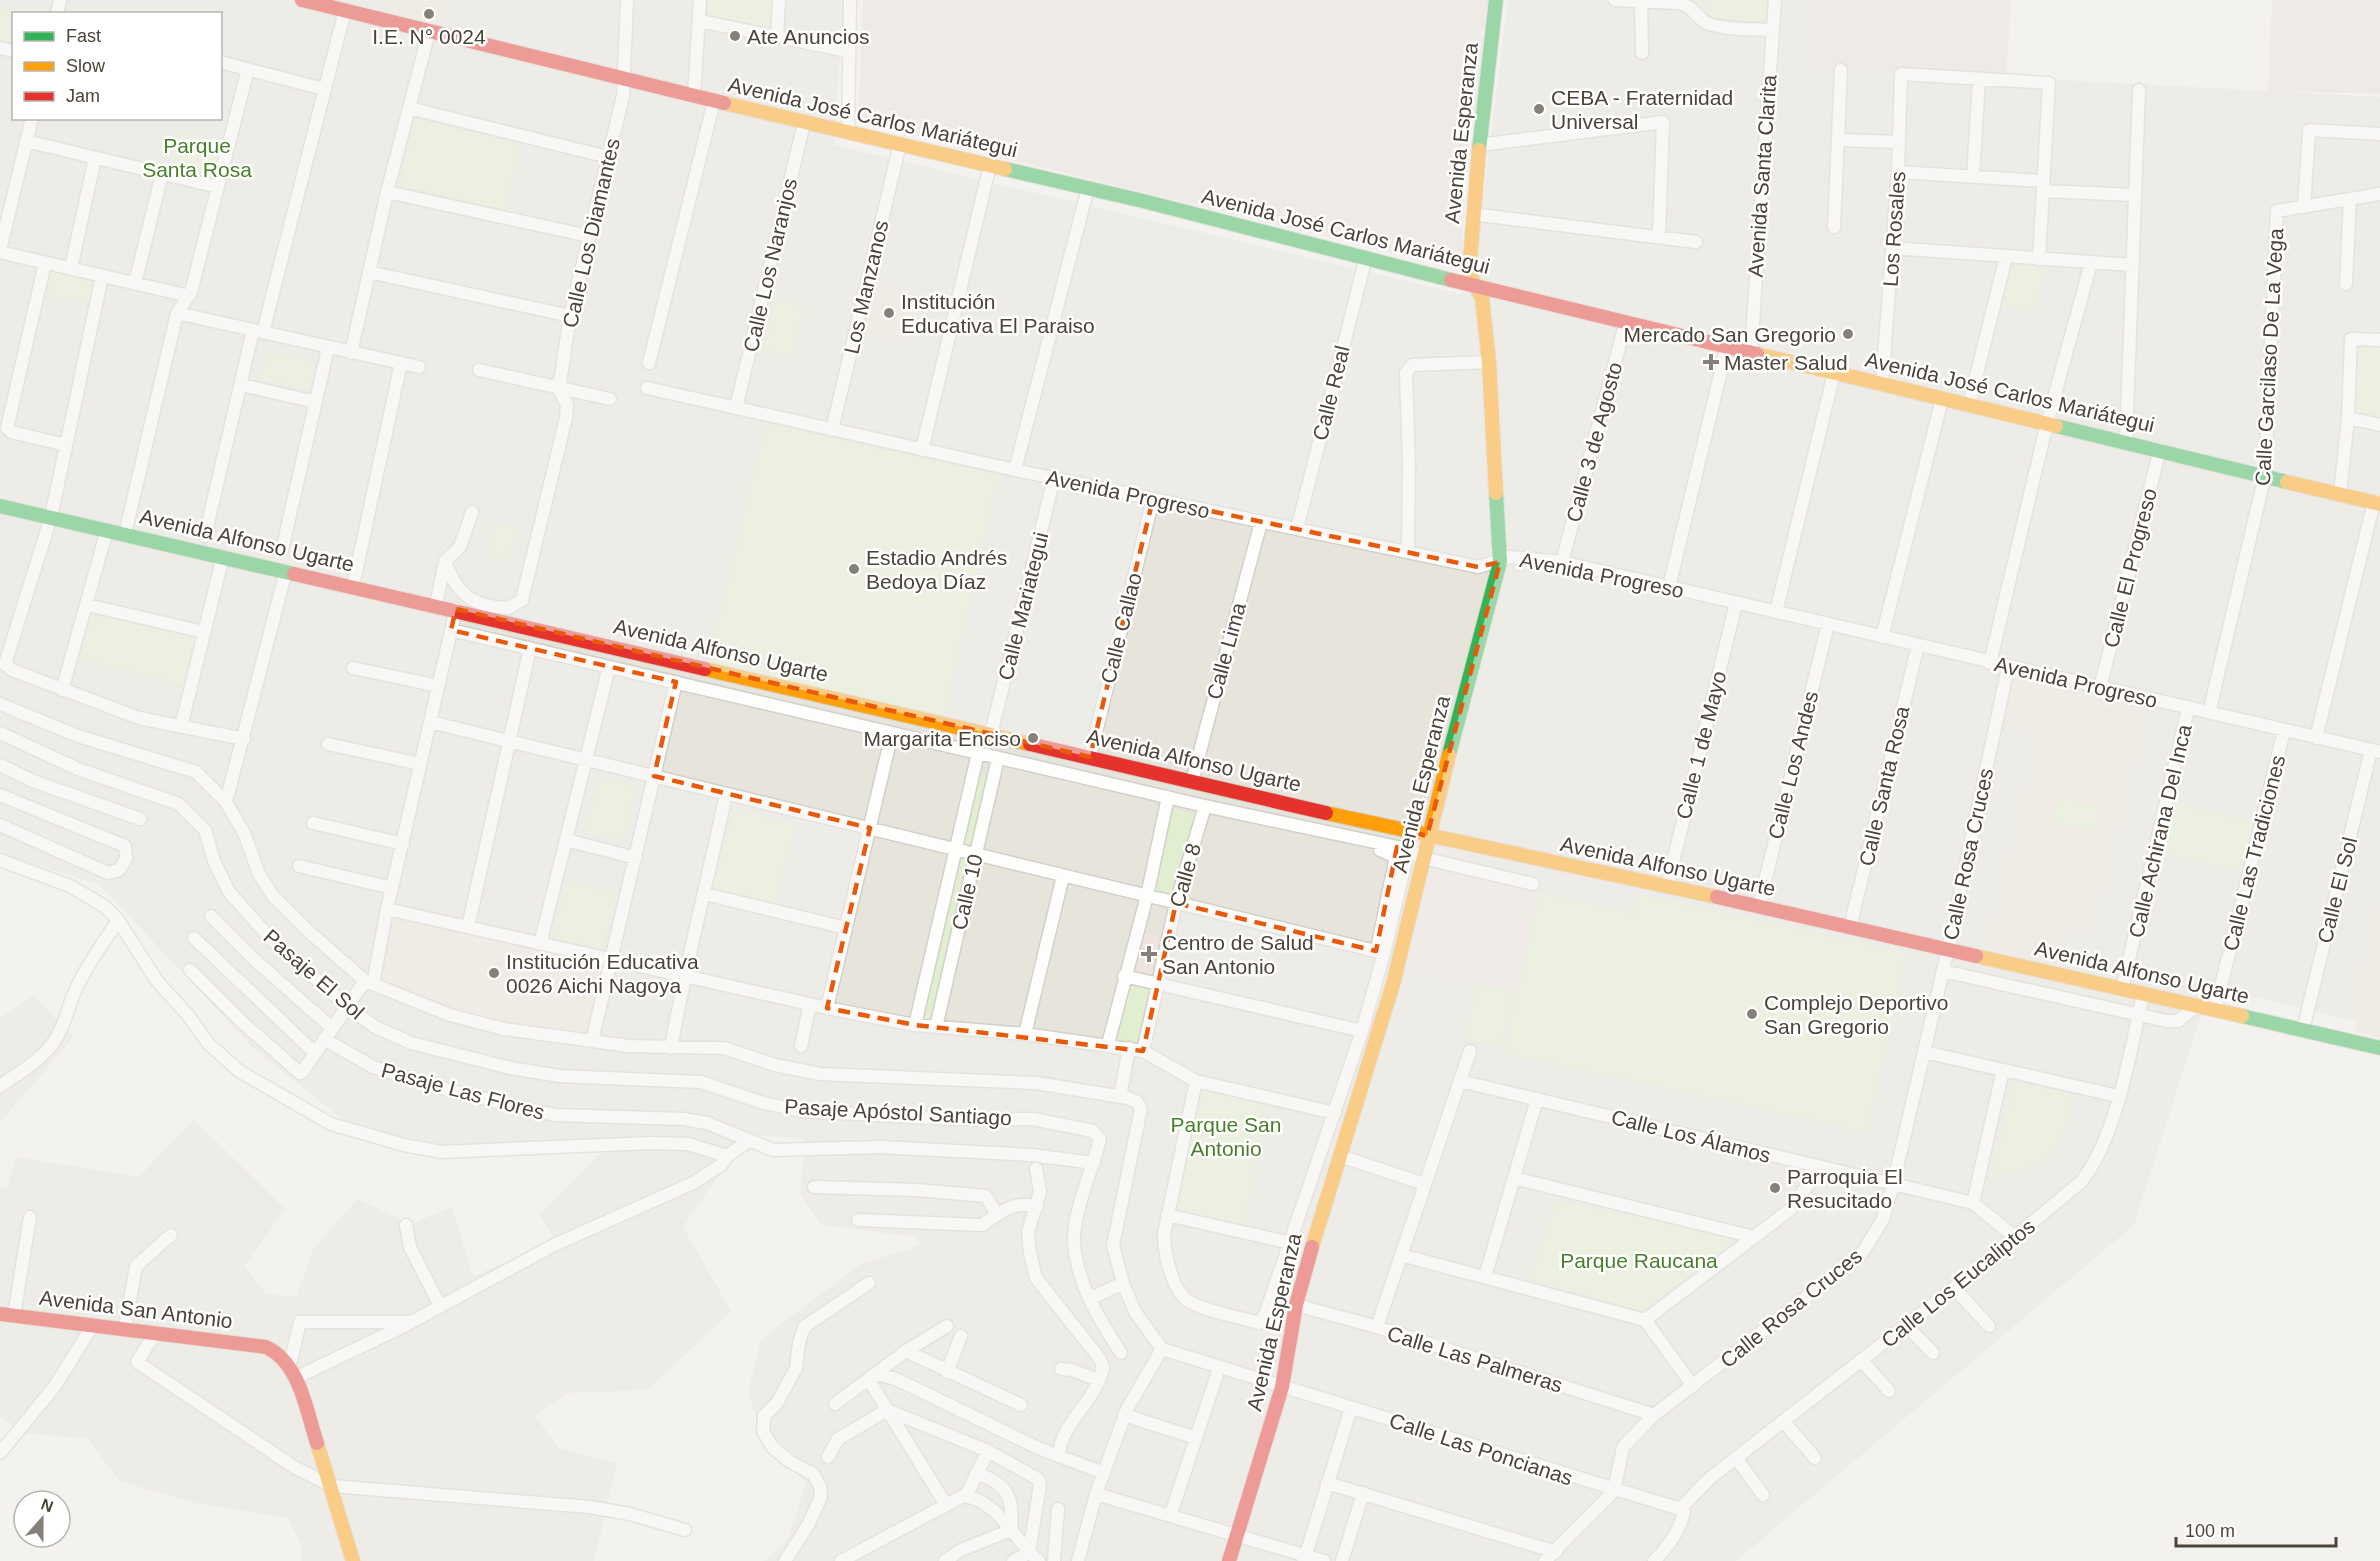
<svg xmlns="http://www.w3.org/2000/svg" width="2380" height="1561" viewBox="0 0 2380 1561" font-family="Helvetica,sans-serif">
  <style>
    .residential { fill: #e7e4dc; fill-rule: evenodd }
    .industrial { fill: #e6e2de }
    .education { fill: #eae5da }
    .medical { fill: #eee3df }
    .green { fill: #e1eecf }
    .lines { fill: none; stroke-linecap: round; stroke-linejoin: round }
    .street-casing { stroke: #d2d0cb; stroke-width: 15 }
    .fast-casing { stroke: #d3cfc5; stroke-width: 16 }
    .slow-casing { stroke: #d3cfc5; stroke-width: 16 }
    .jam-casing { stroke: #d3cfc5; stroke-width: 16 }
    .street { stroke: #fdfdfc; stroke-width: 12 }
    .fast { stroke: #30b455; stroke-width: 14 }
    .slow { stroke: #ff9f0a; stroke-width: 14 }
    .jam { stroke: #e5322d; stroke-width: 14 }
    .marked { fill: none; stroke: #e8590c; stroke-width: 4.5; stroke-dasharray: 12 8; stroke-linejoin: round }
    .poi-dot { fill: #868178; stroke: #fff; stroke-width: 2 }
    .labels { text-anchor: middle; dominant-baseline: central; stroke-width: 5; stroke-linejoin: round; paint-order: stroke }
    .poi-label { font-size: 21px; fill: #4b4439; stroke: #fff; text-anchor: start }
    .street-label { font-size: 21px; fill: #4b4439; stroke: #fff }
    .park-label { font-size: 21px; fill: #4a7f2a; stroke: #fff }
  </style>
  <rect width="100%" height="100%" fill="#f4f2ee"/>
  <path class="residential" d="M0 0H844L834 145 1461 294 1482 206 1508 0H1821L1815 67 2380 97V1027L2210 987 2134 1225 1736 1561H764L789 1537 806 1483 764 1444 748 1391 761 1339 861 1264 922 1245 916 1237 821 1225 800 1194 805 1139 746 1135 683 1227 731 1311 648 1390 568 1393 535 1416 559 1448 617 1463 594 1561H301V1545L288 1518 195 1503 119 1481 88 1439 24 1433 0 1417V1188H6L17 1157 139 1177 194 1119 285 1209 245 1266 266 1294 296 1297 314 1248 357 1199 411 1224 452 1207 473 1276 555 1241 540 1215 604 1149 442 1157 349 1124 254 1049 99 884 0 854ZM14 14H220V118H14Z
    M34 995 74 1037 0 1122V1018Z"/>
  <path class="industrial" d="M863 0H1489L1487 29 1481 31 1480 36 1486 39 1465 173 1462 270 938 142 935 134 923 131 919 136 858 121Z
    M1821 0H2011L2006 77 1815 68Z
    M2272 0H2380V94L2268 91Z"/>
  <path class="education" d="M389 0H443L442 19 389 8Z
    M875 285 913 294 902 340 865 331Z
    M2015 679 2143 711 2089 930 2068 925 2058 965 1991 949 2041 747 2038 746 2041 733 2004 724Z
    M2380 910V1038L2355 1032 2362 1002 2357 1000Z
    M396 918 514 945 512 950 518 951V954L529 956 531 949 603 965 588 1035 467 1015 425 1001 386 980Z"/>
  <path class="medical" d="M1430 869 1539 893 1517 990 1409 967Z
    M1145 934 1162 938 1154 975 1136 971Z"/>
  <path class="green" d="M706 0H777L775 33 705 20Z
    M1710 0H1775L1773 23 1709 18Z
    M0 7 22 13 14 14 13 44 0 40Z
    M416 118 521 145 504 211 399 184Z
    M179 130 224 141 214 183 169 172Z
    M2017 265 2045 268 2033 313 2000 307 2010 269Z
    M53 271 97 281 92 304 48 295Z
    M776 299 804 306 792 357 764 350Z
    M2356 345H2380V422L2353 416Z
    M267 351 315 363 308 390 261 378Z
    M766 423 998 475 944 716 708 662Z
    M495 523 517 528 509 561 487 556Z
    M92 613 196 635 184 685 80 659Z
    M978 775 988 777 972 847 961 844Z
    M599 778 636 786 623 840 586 832Z
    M2058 798 2099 807 2094 831 2052 822Z
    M2177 803 2253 823 2241 872 2164 853Z
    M734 809 795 825 775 904 714 889Z
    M1172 809 1194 814 1176 898 1153 893Z
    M959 856 968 858 931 1021 922 1019Z
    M568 881 615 893 603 950 553 938Z
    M1539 893 1634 913 1638 894 1881 948V950L1888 952 1889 949 1906 953 1867 1132 1504 1053Z
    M1128 981 1153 987 1138 1044 1115 1038Z
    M1477 984 1512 992 1501 1047 1466 1039Z
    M2015 1081 2073 1095C2056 1162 2055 1160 1990 1179Z
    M1203 1088 1268 1104 1250 1176 1255 1177 1243 1226 1176 1211Z
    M1555 1201 1727 1234 1729 1239 1727 1247 1641 1313 1531 1278Z"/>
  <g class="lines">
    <g class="street-casing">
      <path id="street" d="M1615 0 1679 3C1692 6 1695 15 1705 22 1718 30 1756 29 1771 30
        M1641 1 1642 53
        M57 14 60 0
        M700 21 847 51
        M777 36 779 0
        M0 48 14 51
        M220 62 324 89
        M694 96 700 0
        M409 108 608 157
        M848 132 850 0
        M1838 140 1899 142
        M26 141 218 187
        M1479 145 1663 122 1659 237
        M1898 172 2043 181
        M1973 177 1979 80
        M2043 191 2134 195
        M387 192 589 236
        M2304 207 2309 130 2380 134
        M1472 214 1696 242
        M1834 227 1841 70
        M1892 248 2133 265
        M0 250 32 118
        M0 252 189 296
        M45 263 7 428 11 432 66 445
        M71 268 95 158
        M369 272 570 316
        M102 276 51 517 5 664 12 670 139 718 244 739
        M135 283 162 174
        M2346 284 2350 199
        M177 313 419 367
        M263 332 345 10
        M1751 352 1775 0
        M351 353 387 192 429 32
        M649 363 714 101
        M479 370 610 399
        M1882 384 1898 172 1901 74 2049 83 2039 259
        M241 385 316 402
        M647 388 1015 470 1478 567 1510 557 1562 562 2380 752
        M559 389 570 316 623 96 627 0
        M1969 405 2006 257
        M736 408 804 123
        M2348 418 2380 425
        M832 430 900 144
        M2126 441 2139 90
        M922 450 990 165
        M1015 470 1088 188
        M2340 494 2348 418 2351 339 2380 340
        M1297 529 1366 257
        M125 534 177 313 191 292 248 69
        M205 536 253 330
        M282 550 328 348
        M1408 552 1409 465 1406 373 1412 365 1489 362
        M445 561C457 595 472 606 508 608L522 600 566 418 567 405 559 389
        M1562 562 1626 321
        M353 586 401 363
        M1669 587 1727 346
        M87 605 204 632
        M436 605 445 561 460 547 472 512
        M1776 612 1834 373
        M451 630 1205 806 1407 849 1423 858 1533 884
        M1882 637 1942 399
        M1990 663 2047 423 2091 263
        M353 668 438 686
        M2100 688 2160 449
        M62 690 107 530
        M0 704 78 736 196 772 226 802 244 833 259 874 273 896 306 929 365 981 450 1015 504 1029 629 1046 724 1048 775 1065 820 1074 1036 1083 1128 1098 1137 1102 1141 1109 1113 1245 1123 1283 1135 1312 1162 1349 1680 1509
        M2209 713 2265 475 2277 211 2380 194
        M430 722 1384 953
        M181 727 223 556
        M0 733 78 769 179 804 205 830 214 861 229 892 271 939 347 1006 375 1027 411 1043 510 1068 559 1076 701 1082 764 1103 802 1111 955 1119H1033L1093 1131 1100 1139C1093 1168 1072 1215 1074 1243 1077 1284 1099 1319 1121 1353
        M991 734 1054 478
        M2316 738 2374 502
        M328 744 420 764
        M1090 757 1153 499
        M0 765 33 781 140 819
        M1192 781 1261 522
        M0 795 125 846 126 859 119 870 108 873 0 825
        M226 802 286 571
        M313 823 403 844
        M566 840 636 858
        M0 860 70 886 104 906 118 920 157 981 187 1014 209 1044 239 1071 331 1124 404 1145 441 1152 650 1143 688 1144 727 1156
        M299 866 392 888
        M1667 887 1736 603
        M705 894 846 928
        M1759 906 1828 624
        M387 909 827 1008 915 1025 1025 1034 1143 1051 1196 1081 1335 1113
        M211 916 256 961 332 1028
        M468 927 530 648
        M1850 927 1918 645
        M194 938 314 1052
        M540 944 609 667
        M1378 944 1395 861 1394 856 1380 850
        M190 970 242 1022 300 1073 303 1071 365 981
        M1943 971 2167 1021H2178L2197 1006
        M1124 976 1362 1031
        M373 984 387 909 456 609
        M2122 989 2188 709
        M827 1008 892 733
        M2215 1010 2284 731
        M915 1025 978 753
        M936 1027 998 758
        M2303 1030 2371 750
        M1025 1034 1063 876
        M324 1039 373 1067 451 1091 555 1115 684 1119 707 1123 773 1150 880 1147 1031 1155 1094 1163
        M592 1041 676 682
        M1108 1044 1147 896 1168 797
        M801 1046 810 1004
        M671 1048C686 962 708 879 726 794
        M1143 1051 1176 903 1205 806
        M1924 1052 2118 1096
        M1196 1081 1164 1234C1164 1253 1172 1292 1190 1302 1208 1312 1239 1317 1259 1323L1265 1315 1362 1031 1384 953 1410 843
        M1460 1081 1973 1203 2016 1238
        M0 1086C18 1074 37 1062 51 1046 63 1030 66 1014 73 996 84 969 102 945 118 920
        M1120 1097 1129 1048
        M1340 1156 1425 1184
        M1036 1169 1040 1192 1028 1232 1030 1253 1036 1278 1100 1359 1103 1367C1098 1400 1060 1422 1059 1456
        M1514 1178 1754 1237
        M814 1187 917 1190 986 1196 996 1213
        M1973 1203 2003 1070
        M1167 1215 1291 1243
        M858 1220 982 1225C999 1213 1014 1200 1037 1207
        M406 1225 410 1247 440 1306
        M1401 1255 1645 1320 1693 1386
        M1485 1277 1537 1099
        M1954 1288 1989 1326
        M1089 1299 1123 1283
        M1296 1305 1377 1327 1654 1415
        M14 1315 30 1217
        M1645 1320 1791 1209 1820 1167
        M1906 1325 1933 1353
        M1377 1327 1470 1051
        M125 1329 136 1266 171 1235
        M156 1332 137 1362 294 1467 332 1486 589 1507 630 1514 685 1530
        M906 1351 1021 1405
        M1861 1360 1889 1391
        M290 1364 300 1322H411
        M1061 1369 1072 1370 1098 1380
        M947 1372 961 1336
        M876 1374 896 1379 1038 1448 1104 1473
        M295 1378 404 1326 554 1245 693 1183 721 1165 727 1156 749 1141
        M869 1380 946 1505
        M835 1404 906 1351 947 1326
        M887 1410 988 1451 1038 1479 1040 1485 1029 1553 1013 1561
        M1124 1415 1196 1438
        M1783 1421 1815 1458
        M0 1453 55 1386 93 1325
        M828 1457 838 1439 887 1410
        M1736 1458 1763 1495
        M1327 1483 1556 1552
        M1096 1494 1324 1561
        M966 1496 988 1451
        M1680 1509 1709 1479 1954 1288 2082 1181C2118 1132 2130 1053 2143 994
        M1171 1514 1219 1368
        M785 1561 808 1525 821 1497 820 1486 813 1474 789 1461 773 1448 763 1431 764 1416 777 1403 796 1368 799 1343 804 1327 869 1283
        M841 1561 963 1496C997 1499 1015 1541 1039 1561
        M945 1561 961 1550 1011 1530C1014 1497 1008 1484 976 1473
        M1054 1561 1058 1509
        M1078 1561 1096 1494 1127 1409 1162 1349
        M1304 1561 1351 1408
        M1342 1561 1363 1493
        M1545 1561 1614 1491 1623 1447 1654 1415 1848 1265 1863 1252 1883 1219 1893 1185 1948 949 2008 667
        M1654 1561C1667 1548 1680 1530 1684 1512L1680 1509"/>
    </g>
    <g class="fast-casing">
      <path id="fast" d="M1479 150 1496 0
        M1005 169 1143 201 1451 280
        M2056 426 2287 482
        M0 506 294 574
        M1449 755 1500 562 1496 493
        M2242 1016 2380 1048"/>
    </g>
    <g class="slow-casing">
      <path id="slow" d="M724 103 1005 169
        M1479 150 1469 273 1482 298 1489 362 1496 493
        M1757 354 2056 426
        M2287 482 2380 504
        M705 669 1030 744
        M1326 813 1717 897
        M1976 956 2242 1016
        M1312 1247 1393 984 1449 755
        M317 1443 353 1561"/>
    </g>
    <g class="jam-casing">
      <path id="jam" d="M302 0 724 103
        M1451 280 1757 354
        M294 574 705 669
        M1030 744 1326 813
        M1717 897 1976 956
        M0 1314 266 1347C300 1363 306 1410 317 1443
        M1229 1561 1282 1387 1296 1305 1312 1247"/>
    </g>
    <use href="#street" class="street"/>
    <use href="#fast" class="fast"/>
    <use href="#slow" class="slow"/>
    <use href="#jam" class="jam"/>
  </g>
  <path d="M0 0H2380V1561H0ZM1153 499 1478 567 1500 562 1427 836 1413 832 1407 849 1397 847 1376 951 1176 903 1143 1051 915 1025 827 1008 870 828 654 776 676 682 451 630 456 609 1090 757Z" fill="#f4f2ee" fill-opacity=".55" fill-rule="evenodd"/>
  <path class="marked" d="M1153 499 1478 567 1500 562 1427 836 1413 832 1407 849 1397 847 1376 951 1176 903 1143 1051 915 1025 827 1008 870 828 654 776 676 682 451 630 456 609 1090 757Z"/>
  <g class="poi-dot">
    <circle cx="429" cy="14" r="6"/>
    <circle cx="735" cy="36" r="6"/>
    <circle cx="1539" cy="109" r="6"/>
    <circle cx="889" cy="313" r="6"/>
    <circle cx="1848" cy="334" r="6"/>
    <path d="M1708 353h6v6h6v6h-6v6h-6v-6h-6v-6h6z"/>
    <circle cx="854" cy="569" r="6"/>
    <circle cx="1033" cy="738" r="6"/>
    <path d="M1146 945h6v6h6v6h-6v6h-6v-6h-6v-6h6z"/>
    <circle cx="494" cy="973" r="6"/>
    <circle cx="1752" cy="1014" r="6"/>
    <circle cx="1775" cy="1188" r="6"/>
  </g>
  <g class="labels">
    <g class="poi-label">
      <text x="429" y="36" text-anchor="middle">I.E. N° 0024</text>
      <text x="747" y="36">Ate Anuncios</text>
      <text x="1551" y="97">CEBA - Fraternidad<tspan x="1551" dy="24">Universal</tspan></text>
      <text x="901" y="301">Institución<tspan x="901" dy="24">Educativa El Paraiso</tspan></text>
      <text x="1836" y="334" text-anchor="end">Mercado San Gregorio</text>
      <text x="1724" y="362">Master Salud</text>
      <text x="866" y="557">Estadio Andrés<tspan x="866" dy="24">Bedoya Díaz</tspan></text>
      <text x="1021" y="738" text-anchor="end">Margarita Enciso</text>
      <text x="1162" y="942">Centro de Salud<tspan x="1162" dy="24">San Antonio</tspan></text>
      <text x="506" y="961">Institución Educativa<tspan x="506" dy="24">0026 Aichi Nagoya</tspan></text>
      <text x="1764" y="1002">Complejo Deportivo<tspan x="1764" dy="24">San Gregorio</tspan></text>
      <text x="1787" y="1176">Parroquia El<tspan x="1787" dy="24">Resucitado</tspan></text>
    </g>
    <g class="street-label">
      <text transform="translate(873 117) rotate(13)">Avenida José Carlos Mariátegui</text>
      <text transform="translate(1461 133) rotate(-84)">Avenida Esperanza</text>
      <text transform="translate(1762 176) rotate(-86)">Avenida Santa Clarita</text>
      <text transform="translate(1894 229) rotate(-86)">Los Rosales</text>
      <text transform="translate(1346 231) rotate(14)">Avenida José Carlos Mariátegui</text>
      <text transform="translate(591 233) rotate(-77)">Calle Los Diamantes</text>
      <text transform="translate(770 265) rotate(-77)">Calle Los Naranjos</text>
      <text transform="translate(866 287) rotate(-77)">Los Manzanos</text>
      <text transform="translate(2269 357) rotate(-87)">Calle Garcilaso De La Vega</text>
      <text transform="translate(2010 392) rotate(13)">Avenida José Carlos Mariátegui</text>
      <text transform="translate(1331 393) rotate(-76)">Calle Real</text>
      <text transform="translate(1594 442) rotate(-75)">Calle 3 de Agosto</text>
      <text transform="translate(1128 494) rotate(12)">Avenida Progreso</text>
      <text transform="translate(247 540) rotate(13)">Avenida Alfonso Ugarte</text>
      <text transform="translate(2130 568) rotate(-76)">Calle El Progreso</text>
      <text transform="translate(1602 575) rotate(11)">Avenida Progreso</text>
      <text transform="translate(1023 606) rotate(-76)">Calle Mariategui</text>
      <text transform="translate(1121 628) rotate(-76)">Calle Callao</text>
      <text transform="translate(721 650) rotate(13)">Avenida Alfonso Ugarte</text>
      <text transform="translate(1226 651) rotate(-75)">Calle Lima</text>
      <text transform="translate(2076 682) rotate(13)">Avenida Progreso</text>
      <text transform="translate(1701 745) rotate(-76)">Calle 1 de Mayo</text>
      <text transform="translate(1194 760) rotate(13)">Avenida Alfonso Ugarte</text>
      <text transform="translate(1793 765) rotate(-76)">Calle Los Andes</text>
      <text transform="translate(1421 784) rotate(-76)">Avenida Esperanza</text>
      <text transform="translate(1884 786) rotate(-77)">Calle Santa Rosa</text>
      <text transform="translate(2160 831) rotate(-77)">Calle Achirana Del Inca</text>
      <text transform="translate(2254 853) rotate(-76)">Calle Las Tradiciones</text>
      <text transform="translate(1968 854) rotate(-78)">Calle Rosa Cruces</text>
      <text transform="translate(1668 866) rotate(12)">Avenida Alfonso Ugarte</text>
      <text transform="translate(1185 875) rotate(-74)">Calle 8</text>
      <text transform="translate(2337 890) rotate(-76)">Calle El Sol</text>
      <text transform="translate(967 892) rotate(-77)">Calle 10</text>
      <text transform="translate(2142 972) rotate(13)">Avenida Alfonso Ugarte</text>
      <text transform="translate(314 974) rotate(41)">Pasaje El Sol</text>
      <text transform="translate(463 1091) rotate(15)">Pasaje Las Flores</text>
      <text transform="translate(898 1112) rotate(3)">Pasaje Apóstol Santiago</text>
      <text transform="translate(1691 1136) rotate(14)">Calle Los Álamos</text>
      <text transform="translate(1958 1283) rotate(-39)">Calle Los Eucaliptos</text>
      <text transform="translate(1791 1308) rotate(-39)">Calle Rosa Cruces</text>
      <text transform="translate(136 1309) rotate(7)">Avenida San Antonio</text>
      <text transform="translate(1274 1322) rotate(-77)">Avenida Esperanza</text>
      <text transform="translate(1475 1359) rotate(17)">Calle Las Palmeras</text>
      <text transform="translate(1481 1449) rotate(18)">Calle Las Poncianas</text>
    </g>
    <g class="park-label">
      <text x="197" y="145">Parque<tspan x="197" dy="24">Santa Rosa</tspan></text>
      <text x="1226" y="1124">Parque San<tspan x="1226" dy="24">Antonio</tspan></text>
      <text x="1639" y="1260">Parque Raucana</text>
    </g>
  </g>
  <rect x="12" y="12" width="210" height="108" fill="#ffffff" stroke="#b7b4b0" stroke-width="1.5"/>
  <rect x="24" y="32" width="30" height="9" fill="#30b455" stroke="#b7b4b0" stroke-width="1.5"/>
  <text x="66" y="42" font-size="18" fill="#4b4439">Fast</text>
  <rect x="24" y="62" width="30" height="9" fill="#ff9f0a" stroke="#b7b4b0" stroke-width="1.5"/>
  <text x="66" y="72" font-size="18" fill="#4b4439">Slow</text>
  <rect x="24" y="92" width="30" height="9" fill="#e5322d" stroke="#b7b4b0" stroke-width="1.5"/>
  <text x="66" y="102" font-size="18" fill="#4b4439">Jam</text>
  <g transform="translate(42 1519) rotate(21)"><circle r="28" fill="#ffffff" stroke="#b7b4b0" stroke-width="1.5"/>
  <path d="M0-4.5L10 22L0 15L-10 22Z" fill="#868178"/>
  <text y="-9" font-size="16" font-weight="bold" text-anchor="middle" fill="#4b4439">N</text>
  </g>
  <path d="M2176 1537v9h160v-9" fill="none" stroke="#4b4439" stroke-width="3"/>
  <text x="2185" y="1537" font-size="18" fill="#4b4439" stroke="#ffffff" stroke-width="4.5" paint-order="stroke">100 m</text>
</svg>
